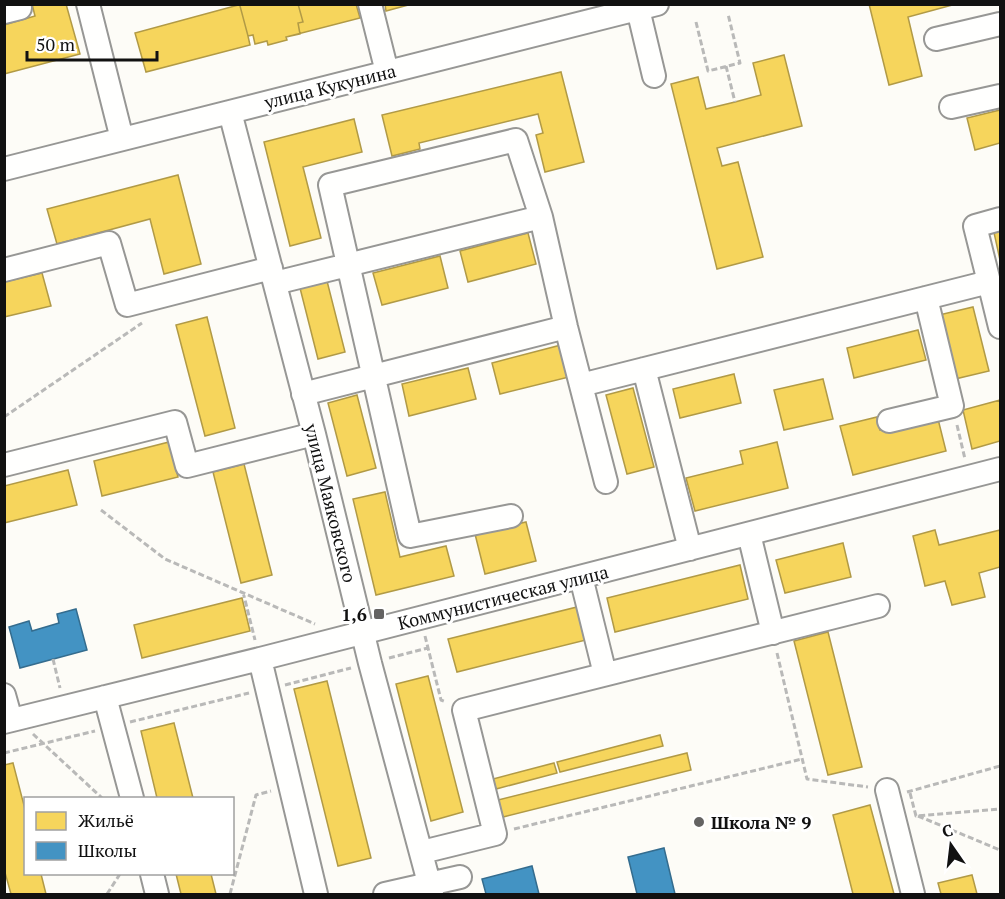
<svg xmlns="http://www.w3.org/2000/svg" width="1005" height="899" viewBox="0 0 1005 899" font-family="'PT Serif',serif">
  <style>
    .homes { fill: #f6d55c; stroke: #b19a46; stroke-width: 1.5 }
    .schools { fill: #4393c3; stroke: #346c8e; stroke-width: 1.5 }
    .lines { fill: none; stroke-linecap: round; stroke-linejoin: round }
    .minor-casing { stroke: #979795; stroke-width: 26 }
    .path { stroke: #b9b9b8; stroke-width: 3; stroke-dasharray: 6 3; stroke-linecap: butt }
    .minor { stroke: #fffffe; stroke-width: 22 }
    .poi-dot { fill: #646362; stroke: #fff; stroke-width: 2 }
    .labels { text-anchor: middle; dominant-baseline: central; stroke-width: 6; stroke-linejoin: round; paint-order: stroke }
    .street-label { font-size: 18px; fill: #111; stroke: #fff }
    .poi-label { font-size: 18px; font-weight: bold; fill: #111; stroke: #fff; text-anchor: end }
  </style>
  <rect width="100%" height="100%" fill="#fdfcf7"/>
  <path class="homes" d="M32 4H66L80 54 4 74V25L35 16Z
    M242 4H298L303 22 298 23 300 34 286 37 287 40 268 45 267 41 255 44 253 35 248 36 240 6Z
    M356 4 360 18 286 37 287 40 268 45 267 41 255 44 253 35 248 36 250 45 146 72 135 33 242 4Z
    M385 4H412L386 11Z
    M869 4H956L908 17 922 76 889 85Z
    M784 55 802 126 717 148 722 166 738 162 763 257 717 269 671 84 698 77 706 109 735 102 761 95 753 63Z
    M561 72 584 162 545 172 536 135 543 133 538 114 419 143 420 149 392 156 382 115Z
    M1000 110V143L975 150 967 118Z
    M354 119 362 152 303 167 321 238 290 246 264 142Z
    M178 175 201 264 164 274 150 219 57 244 47 209Z
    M1000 226V260L993 228Z
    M528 233 536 264 468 282 460 251Z
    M440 256 448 288 382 305 373 273Z
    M42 273 51 306 4 317V282Z
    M327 281 345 352 318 359 300 288Z
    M973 307 989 371 955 379 939 315Z
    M207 317 235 428 205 436 176 325Z
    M918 330 926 360 854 378 847 348Z
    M561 345 569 377 500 394 492 363Z
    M468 368 476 399 409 416 402 384Z
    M734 374 741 403 680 418 673 389Z
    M823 379 833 419 784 430 774 390Z
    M633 388 654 467 627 474 606 395Z
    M357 395 376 468 347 476 328 403Z
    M1000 400V441L972 449 963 410Z
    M937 415 946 451 853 475 840 426 877 417 880 430Z
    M169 442 178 477 102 496 94 461Z
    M777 442 788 488 695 511 686 478 743 464 740 451Z
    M244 464 272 575 241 583 213 472Z
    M68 470 77 505 4 523V486Z
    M385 492 400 557 446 546 454 576 376 595 353 499Z
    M526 522 536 561 485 574 475 534Z
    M935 530 939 545 1000 530V567L979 573 985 597 952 605 945 581 925 586 913 536Z
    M843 543 851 577 785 593 776 560Z
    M740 565 748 599 615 632 607 598Z
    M242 598 250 631 142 658 134 625Z
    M581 606 590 639 457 672 448 639Z
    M828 632 862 767 828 775 794 641Z
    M428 676 463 812 431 821 396 684Z
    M327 681 371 858 338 866 294 689Z
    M174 723 193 798H157L141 731Z
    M660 735 663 746 560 772 557 762Z
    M687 753 691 770 503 817 498 800Z
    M13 763 26 813V874H41L46 894H11L4 869V765Z
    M554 763 557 773 496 789 493 779Z
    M870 805 894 894H853L833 815Z
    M176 874H211L216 894H181Z
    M972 875 977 894H941L938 883Z"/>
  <path class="schools" d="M76 609 87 650 20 668 9 627 29 621 32 631 59 623 57 614Z
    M664 848 675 894H637L628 857Z
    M532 866 539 894H486L482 879Z"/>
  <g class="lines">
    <g class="minor-casing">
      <path id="minor" d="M88 4 122 139
        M370 4 387 72
        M638 9 654 76
        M4 12 20 8 19 4
        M936 39 1000 24
        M951 107 1000 96
        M230 112 314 434 370 663 432 894
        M4 169 657 4
        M4 270 109 243 127 305 271 268
        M989 282 1000 327
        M275 283 541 217
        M644 369 690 549
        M581 385 989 282 975 226 1000 219
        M303 394 566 327
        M889 421 952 406 926 298
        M4 465 175 422 187 466 314 434
        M511 516 410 536 330 185 516 140 541 217 566 327 606 482
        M749 534 773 633
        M581 577 605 674
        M260 659 316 894
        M4 695 11 720
        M105 697 132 798
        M4 722 260 659 1000 469
        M887 790 913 894
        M422 852 495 834 464 710 878 606
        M152 874 157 894
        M385 894 460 877"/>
    </g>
    <path class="path" d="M696 22 708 71 740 63 728 14
      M726 66 735 102
      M4 417 142 323
      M957 425 965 459
      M101 510 165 559 315 624
      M243 592 255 640
      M425 636 441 700 446 702
      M777 653 807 779 868 787
      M389 658 428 648
      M53 659 60 688
      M285 685 351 668
      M130 722 249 693
      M33 734 102 798
      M4 753 95 731
      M907 792 1000 766
      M910 793 916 816 1000 809
      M918 816 1000 850
      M514 829 802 759
      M107 894 120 874
      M230 894 256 795 271 791"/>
    <use href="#minor" class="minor"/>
  </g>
  <g class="poi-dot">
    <rect x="373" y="608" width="12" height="12" rx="3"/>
    <circle cx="699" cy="822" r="6"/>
  </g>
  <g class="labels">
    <g class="street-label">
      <text transform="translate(330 86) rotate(-14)">улица Кукунина</text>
      <text transform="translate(331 503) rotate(76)">улица Маяковского</text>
      <text transform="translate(503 597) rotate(-14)">Коммунистическая улица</text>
    </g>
    <g class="poi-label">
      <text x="367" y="614">1,6</text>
      <text x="711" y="822" text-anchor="start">Школа № 9</text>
    </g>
  </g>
  <rect width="1005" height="899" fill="none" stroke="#111111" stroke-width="12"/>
  <rect x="24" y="797" width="210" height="78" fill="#ffffff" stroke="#a0a0a0" stroke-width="1.5"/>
  <rect x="36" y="812" width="30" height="18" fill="#f6d55c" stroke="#a0a0a0" stroke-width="1.5"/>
  <text x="78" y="827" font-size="18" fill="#111111">Жильё</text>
  <rect x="36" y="842" width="30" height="18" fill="#4393c3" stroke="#a0a0a0" stroke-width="1.5"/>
  <text x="78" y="857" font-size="18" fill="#111111">Школы</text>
  <g transform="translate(951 845) rotate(346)" stroke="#ffffff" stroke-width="4.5" paint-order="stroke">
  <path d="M0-4.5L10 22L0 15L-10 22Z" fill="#111111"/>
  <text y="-9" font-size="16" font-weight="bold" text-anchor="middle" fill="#111111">С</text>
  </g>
  <path d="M27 51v9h130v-9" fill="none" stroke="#111111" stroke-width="3"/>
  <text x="36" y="51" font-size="18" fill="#111111" stroke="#ffffff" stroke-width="4.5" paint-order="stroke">50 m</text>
</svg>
